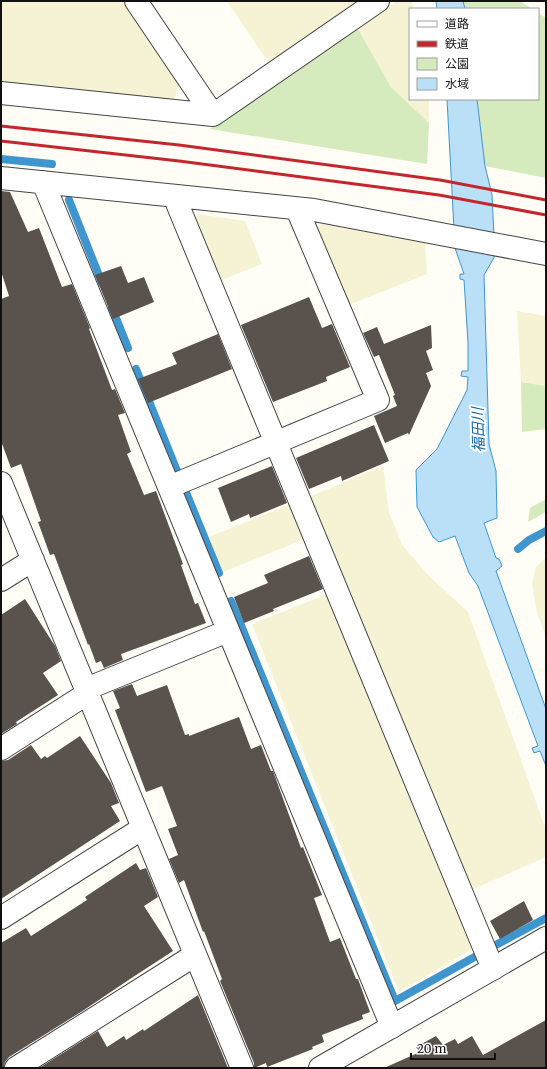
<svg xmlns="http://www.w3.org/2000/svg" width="547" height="1069" viewBox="0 0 547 1069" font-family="Merriweather,'Noto Sans JP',serif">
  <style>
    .farmland { fill: #f6f3d4 }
    .green { fill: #d5ebbd }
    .water { fill: #b9e0f7; stroke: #3f96cf }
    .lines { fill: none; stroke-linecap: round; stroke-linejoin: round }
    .stream { stroke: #3f96cf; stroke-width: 8 }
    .building { fill: #5a524d }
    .minor-casing { stroke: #444; stroke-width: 24 }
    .tertiary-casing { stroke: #444; stroke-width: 24 }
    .minor { stroke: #fff; stroke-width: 22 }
    .tertiary { stroke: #fff; stroke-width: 22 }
    .rail { stroke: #c4262e; stroke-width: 3 }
    .labels { text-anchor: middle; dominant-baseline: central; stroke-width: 4; stroke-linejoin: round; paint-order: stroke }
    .water-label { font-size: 15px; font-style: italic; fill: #1768a6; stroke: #fff }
  </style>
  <rect width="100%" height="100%" fill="#fffdf5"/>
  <path class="farmland" d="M1 1H122L180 83 174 100 1 82Z
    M227 1H357L268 62Z
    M397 1H411L415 9H410V99H429V123L391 87 358 29Z
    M198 214 245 221 262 264 219 281 194 218Z
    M322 224 425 243 427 274 346 306 312 231Z
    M517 311 546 316V386L521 382Z
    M383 466 389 513 403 546 430 577 468 612 546 830V857L469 891 309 497Z
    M293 503 307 538 223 572 209 537Z
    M546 557V637L537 613 532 583 536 567Z
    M330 593 472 949 399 992 252 624Z"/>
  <path class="green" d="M463 1H520L532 9H465Z
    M538 13 546 18V178L485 166 477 99H538Z
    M358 29 391 87 429 123 427 164 210 129Z
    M521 382 546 386V429L522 432Z
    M546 499V512L528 522 530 508Z"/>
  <path class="water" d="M436 1H463L465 9H437Z
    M447 99H477L485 166 492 195 495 256 484 275 489 444 496 471 497 518 484 523 496 558 499 559 502 566 496 571 546 709V766L540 751 534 753 532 748 538 746 478 586 469 573 455 536 439 542 433 537 417 507 416 470 437 449 467 390 468 377 461 376 462 371H468V343L464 280 460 279V274H464L455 248Z"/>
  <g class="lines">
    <path class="stream" d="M1 159 52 164
      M69 200 102 283
      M112 308 128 348
      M136 369 177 471
      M185 490 219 573
      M518 549 529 540 546 531
      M231 601 395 1001 480 954
      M494 946 546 918"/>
  </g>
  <path class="building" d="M1 191 10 192 28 232 39 228 62 287 72 284 90 328 89 329 112 390 115 389 125 413 118 415 131 452 127 454 144 495 156 491 183 564 181 565 195 604 198 603 206 623 121 654 123 660 104 668 101 661 96 663 89 644 88 645 54 554 50 555 38 522 41 521 21 464 11 468 1 441V299L9 296 1 271Z
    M121 266 128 283 144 277 154 302 113 319 95 275Z
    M309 297 322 328 332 324 350 367 326 377 327 381 273 402 241 325Z
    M431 325 432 348 426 351 433 370 426 373 431 386 409 435 408 433 385 443 374 416 397 406 393 396 395 395 379 355 374 357 363 333 377 327 384 344Z
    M218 334 232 369 148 403 138 379 177 364 172 353Z
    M374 425 389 461 342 481 341 476 309 489 296 458Z
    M272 466 287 503 250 518 249 514 231 522 218 488Z
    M309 556 323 589 273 609 274 611 244 623 234 597 268 583 264 575Z
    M25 599 55 646 61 661 43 673 58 695 16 722 17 724 1 734V615Z
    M132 684 137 696 167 685 185 735 189 734V736L239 717 251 749 261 745 271 771H273L301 848 303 847 322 895 314 898 330 942 340 938 356 979H358L370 1012 362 1015 363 1019 322 1035 324 1042 312 1047 313 1049 267 1067 266 1063 254 1068V1063L225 993 220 981 222 979 204 931 203 932 184 880 179 883 169 859 178 855 168 829 177 826 162 786 146 792 115 710 120 708 113 691Z
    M80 736 111 783 119 803 111 806 120 821 1 899V761L8 760 31 745 41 759 45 756 47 758Z
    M136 863 140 870 146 868 158 897 144 906 173 951 130 979 84 1010 9 1057 5 1062 4 1068H1V943L26 928 31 936 87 900 85 897Z
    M524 901 533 920 500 939 490 921Z
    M198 995 228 1068H39L98 1031 107 1047 124 1036 126 1040 143 1029 144 1031Z
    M546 1020V1068H384L420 1052 416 1047 436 1036 443 1045 455 1039 458 1044 472 1036 483 1055Z"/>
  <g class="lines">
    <g class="minor-casing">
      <path id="minor" d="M136 1 213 115 378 1
        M1 93 213 115
        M1 178 314 210 546 254
        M43 182 392 1027
        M174 196 493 969
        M1 483 242 1068
        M169 487 378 400 297 209
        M1 580 33 560
        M86 689 228 631
        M1 749 88 693
        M1 918 143 828
        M16 1068 195 955"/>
    </g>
    <g class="tertiary-casing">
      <path id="tertiary" d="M320 1068 546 938"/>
    </g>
    <use href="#minor" class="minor"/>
    <use href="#tertiary" class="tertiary"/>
    <path class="rail" d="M1 126 179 145 440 180 546 200
      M1 141 179 161 439 195 546 215"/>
  </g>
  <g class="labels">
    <g class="water-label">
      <text transform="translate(478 430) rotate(-92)">福田川</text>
    </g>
  </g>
  <rect width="547" height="1069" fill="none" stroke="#111111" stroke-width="4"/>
  <rect x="409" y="8" width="130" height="92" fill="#ffffff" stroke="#a0a0a0"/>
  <rect x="417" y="21" width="20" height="6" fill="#ffffff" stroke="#a0a0a0"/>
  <text x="445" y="28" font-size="12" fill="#111111">道路</text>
  <rect x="417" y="41" width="20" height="6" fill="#c4262e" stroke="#a0a0a0"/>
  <text x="445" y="48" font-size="12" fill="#111111">鉄道</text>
  <rect x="417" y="58" width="20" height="12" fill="#d5ebbd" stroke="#a0a0a0"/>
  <text x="445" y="68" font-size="12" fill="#111111">公園</text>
  <rect x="417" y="78" width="20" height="12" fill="#b9e0f7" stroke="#a0a0a0"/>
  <text x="445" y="88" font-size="12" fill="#111111">水域</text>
  <path d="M411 1053v6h84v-6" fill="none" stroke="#111111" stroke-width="2"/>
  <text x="417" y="1053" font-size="12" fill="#111111" stroke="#ffffff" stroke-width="3" paint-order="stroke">20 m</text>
</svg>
